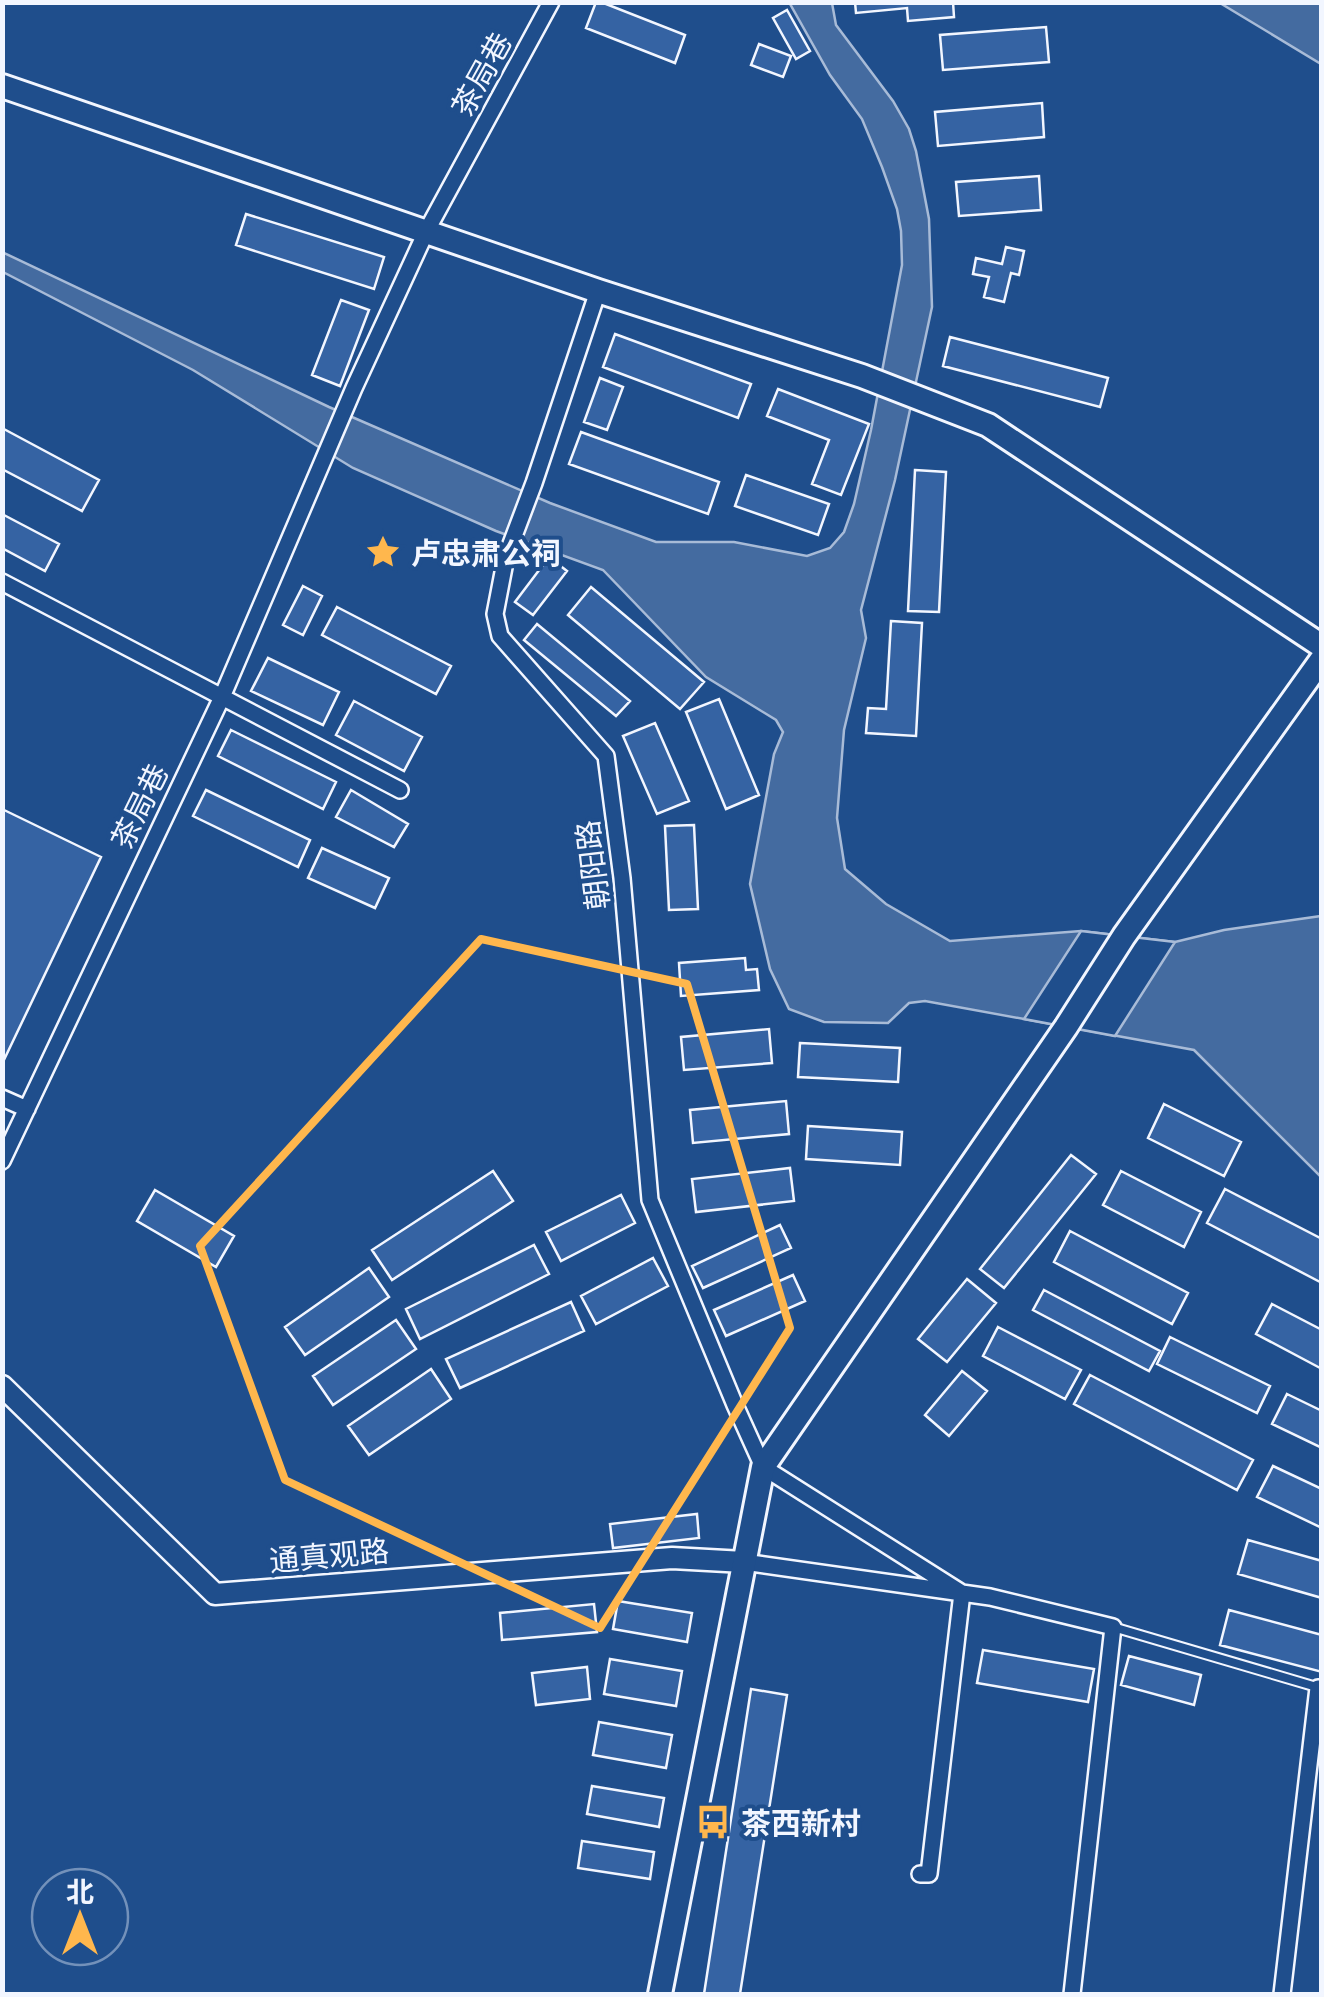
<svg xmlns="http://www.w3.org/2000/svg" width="1324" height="1997" viewBox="0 0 1324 1997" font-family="'PT Sans Narrow','Noto Sans SC',sans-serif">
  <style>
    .water { fill: #446ba0; stroke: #a8bbd7; stroke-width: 2.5 }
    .pier { fill: #1f4e8c; stroke: #a8bbd7; stroke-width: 2.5 }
    .building { fill: #3563a3; stroke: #f2f6ff; stroke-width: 2.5 }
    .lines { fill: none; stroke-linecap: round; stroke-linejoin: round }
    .service-casing { stroke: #f2f6ff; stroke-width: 12 }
    .minor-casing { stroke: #f2f6ff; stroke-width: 20 }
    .tertiary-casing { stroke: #f2f6ff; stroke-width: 25 }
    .secondary-casing { stroke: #f2f6ff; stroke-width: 28 }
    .service { stroke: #1f4e8c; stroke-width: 8 }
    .minor { stroke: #1f4e8c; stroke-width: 15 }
    .tertiary { stroke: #1f4e8c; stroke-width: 20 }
    .secondary { stroke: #1f4e8c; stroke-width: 22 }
    .marked { fill: none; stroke: #ffb74d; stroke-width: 8; stroke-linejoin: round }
    .labels { text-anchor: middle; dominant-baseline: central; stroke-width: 8; stroke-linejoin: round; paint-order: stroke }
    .street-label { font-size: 30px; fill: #f2f6ff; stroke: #1f4e8c }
    .poi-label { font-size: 30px; font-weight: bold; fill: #f2f6ff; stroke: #1f4e8c; text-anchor: start }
  </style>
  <rect width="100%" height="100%" fill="#1f4e8c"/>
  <path class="water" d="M789 2 832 3 836 25 893 101 909 129 916 151 929 219 932 307 895 480 861 610 866 638 844 730 837 818 845 869 886 904 950 941 1081 931 1175 942 1224 930 1321 916V1177L1194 1050 925 1001 909 1003 888 1023 824 1022 789 1009 770 969 750 884 774 754 783 732 776 720 706 677 603 570 496 531 353 468 193 370 3 272 2 252 329 407 550 503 656 542H734L807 556 830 548 844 532 854 504 871 430 902 265 901 231 897 209 882 167 862 119 830 75Z
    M1220 3H1321V64Z"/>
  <path class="pier" d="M1081 931 1175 942 1115 1036 1024 1019Z"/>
  <path class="building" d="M596 2H601L685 35 675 63 586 28Z
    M855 2H953L954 17 908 21 907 8 856 13Z
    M787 10 810 51 796 59 773 18Z
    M1046 27 1049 62 943 70 940 35Z
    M759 44 791 56 783 77 751 65Z
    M1042 103 1044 137 938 146 935 112Z
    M1039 176 1041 210 959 216 956 182Z
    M246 214 384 257 374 289 236 245Z
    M1006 247 1024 251 1019 275 1011 273 1004 302 984 297 989 277 973 274 976 258 1002 264Z
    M341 300 369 310 340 386 312 375Z
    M615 334 751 384 738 418 603 367Z
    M950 337 1108 378 1100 407 943 366Z
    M600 378 623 387 607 430 584 422Z
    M778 389 869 424 841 495 812 484 829 440 767 416Z
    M2 428 99 480 82 511 2 469Z
    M581 432 719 482 708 514 569 464Z
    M915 470 946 472 939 612 908 611Z
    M746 475 829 504 818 535 735 506Z
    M2 514 59 544 45 571 2 548Z
    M549 557 567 571 533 615 515 602Z
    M303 586 322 596 303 635 283 625Z
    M591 587 704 682 680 709 568 615Z
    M337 607 451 666 436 694 322 635Z
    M891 621 922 623 916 736 866 733 868 708 886 709Z
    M537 624 630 701 616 716 524 640Z
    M268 658 339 692 323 725 251 691Z
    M719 699 759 795 726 809 686 712Z
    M354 701 422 737 404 771 336 735Z
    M655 723 689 801 657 814 623 736Z
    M231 730 336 782 323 809 218 756Z
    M206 790 310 840 298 867 193 816Z
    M351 790 408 824 394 847 336 817Z
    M2 809 101 857 2 1064Z
    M694 825 698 909 669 910 665 826Z
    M322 848 389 878 375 908 308 878Z
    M745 958 746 970 757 969 759 990 681 996 679 963Z
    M769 1029 772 1063 684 1070 681 1037Z
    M800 1043 900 1048 898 1082 798 1077Z
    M786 1101 789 1134 693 1143 690 1110Z
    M1164 1104 1241 1142 1224 1176 1148 1138Z
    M808 1126 902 1132 900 1165 806 1159Z
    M1071 1155 1096 1174 1004 1288 980 1269Z
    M790 1168 794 1201 696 1212 692 1179Z
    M493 1171 513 1201 392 1280 372 1250Z
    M1121 1171 1201 1212 1184 1247 1103 1205Z
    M1225 1189 1322 1239V1283L1207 1223Z
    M155 1190 234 1236 216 1267 137 1221Z
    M621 1195 635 1223 561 1261 546 1232Z
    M780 1225 791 1248 703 1288 692 1266Z
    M1070 1231 1188 1293 1172 1324 1054 1262Z
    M534 1245 549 1274 420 1339 406 1309Z
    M653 1258 668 1286 596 1324 581 1296Z
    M369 1268 389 1297 305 1355 285 1327Z
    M793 1275 805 1301 726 1336 714 1310Z
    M967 1279 996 1303 947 1362 918 1339Z
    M1044 1290 1160 1351 1149 1371 1033 1310Z
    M571 1302 584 1331 460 1388 446 1359Z
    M1272 1304 1322 1330V1369L1256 1334Z
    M396 1320 416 1349 333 1405 313 1376Z
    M998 1327 1081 1370 1065 1399 983 1356Z
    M1170 1337 1270 1386 1257 1413 1157 1364Z
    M431 1369 451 1399 369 1455 348 1426Z
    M962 1371 987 1391 949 1436 925 1415Z
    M1090 1375 1253 1460 1237 1490 1074 1404Z
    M1287 1394 1322 1411V1448L1272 1424Z
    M1273 1466 1322 1489V1528L1257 1497Z
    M697 1514 699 1538 613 1548 610 1524Z
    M1248 1540 1322 1561V1598L1238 1574Z
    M618 1601 692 1613 687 1642 613 1629Z
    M594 1604 597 1632 502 1640 500 1613Z
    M1229 1610 1322 1635V1672L1220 1645Z
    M983 1650 1094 1669 1088 1702 977 1683Z
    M1129 1656 1201 1675 1194 1705 1121 1685Z
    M610 1659 682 1671 676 1706 604 1694Z
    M587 1667 590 1699 536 1705 532 1673Z
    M751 1689 787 1695 740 1994H704Z
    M599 1722 672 1735 666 1768 593 1755Z
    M592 1786 664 1798 659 1827 587 1814Z
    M582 1841 654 1852 650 1879 578 1868Z"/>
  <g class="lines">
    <g class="service-casing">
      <path id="service" d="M1113 1627 1320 1688"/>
    </g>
    <g class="minor-casing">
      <path id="minor" d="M598 291 534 483 506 557 495 614 500 636 606 756 622 878 650 1200 735 1405 763 1467 962 1593 929 1874H920
        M2 582 400 790
        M2 1098 27 1109
        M2 1161 222 697 354 388 426 232 551 2
        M744 1562 990 1597 1113 1627 1072 1994
        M1282 1994 1318 1688"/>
    </g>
    <g class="tertiary-casing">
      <path id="tertiary" d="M2 1386 215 1594 672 1558 744 1562"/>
    </g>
    <g class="secondary-casing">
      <path id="secondary" d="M2 86 598 291 862 376 988 425 1322 646
        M660 1994 763 1467 1066 1027 1124 936 1322 659"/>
    </g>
    <use href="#service" class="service"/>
    <use href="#minor" class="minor"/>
    <use href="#tertiary" class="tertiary"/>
    <use href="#secondary" class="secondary"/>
  </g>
  <path class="marked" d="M481 939 687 984 790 1328 600 1628 285 1480 200 1246Z"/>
  <defs>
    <g id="sight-bare" transform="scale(2.7)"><path d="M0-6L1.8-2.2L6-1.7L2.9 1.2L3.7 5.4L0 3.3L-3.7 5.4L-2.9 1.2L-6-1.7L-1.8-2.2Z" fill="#ffb74d" stroke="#1f4e8c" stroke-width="2.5" paint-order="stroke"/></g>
    <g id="bus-bare" transform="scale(2.7)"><path d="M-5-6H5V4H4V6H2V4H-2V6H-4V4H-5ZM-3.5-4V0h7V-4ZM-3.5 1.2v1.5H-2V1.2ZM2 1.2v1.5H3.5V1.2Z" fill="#ffb74d" stroke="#1f4e8c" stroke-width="2.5" paint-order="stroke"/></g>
  </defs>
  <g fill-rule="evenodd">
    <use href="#sight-bare" x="383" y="552"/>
    <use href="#bus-bare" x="713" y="1822"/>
  </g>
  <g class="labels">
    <g class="street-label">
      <text transform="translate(481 74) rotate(-61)">茶局巷</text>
      <text transform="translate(139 806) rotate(-64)">茶局巷</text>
      <text transform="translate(592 865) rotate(-97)">朝阳路</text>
      <text transform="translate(329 1555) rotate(-5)">通真观路</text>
    </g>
    <g class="poi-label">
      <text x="411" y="552">卢忠肃公祠</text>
      <text x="741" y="1822">茶西新村</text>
    </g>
  </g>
  <rect width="1324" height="1997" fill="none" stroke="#f2f6ff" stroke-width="10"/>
  <g transform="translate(80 1917)"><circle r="48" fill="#1f4e8c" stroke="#7391ba" stroke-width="2.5"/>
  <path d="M0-8L18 38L0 25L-18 38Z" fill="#ffb74d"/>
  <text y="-15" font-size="28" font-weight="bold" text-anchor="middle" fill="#f2f6ff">北</text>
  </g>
</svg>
